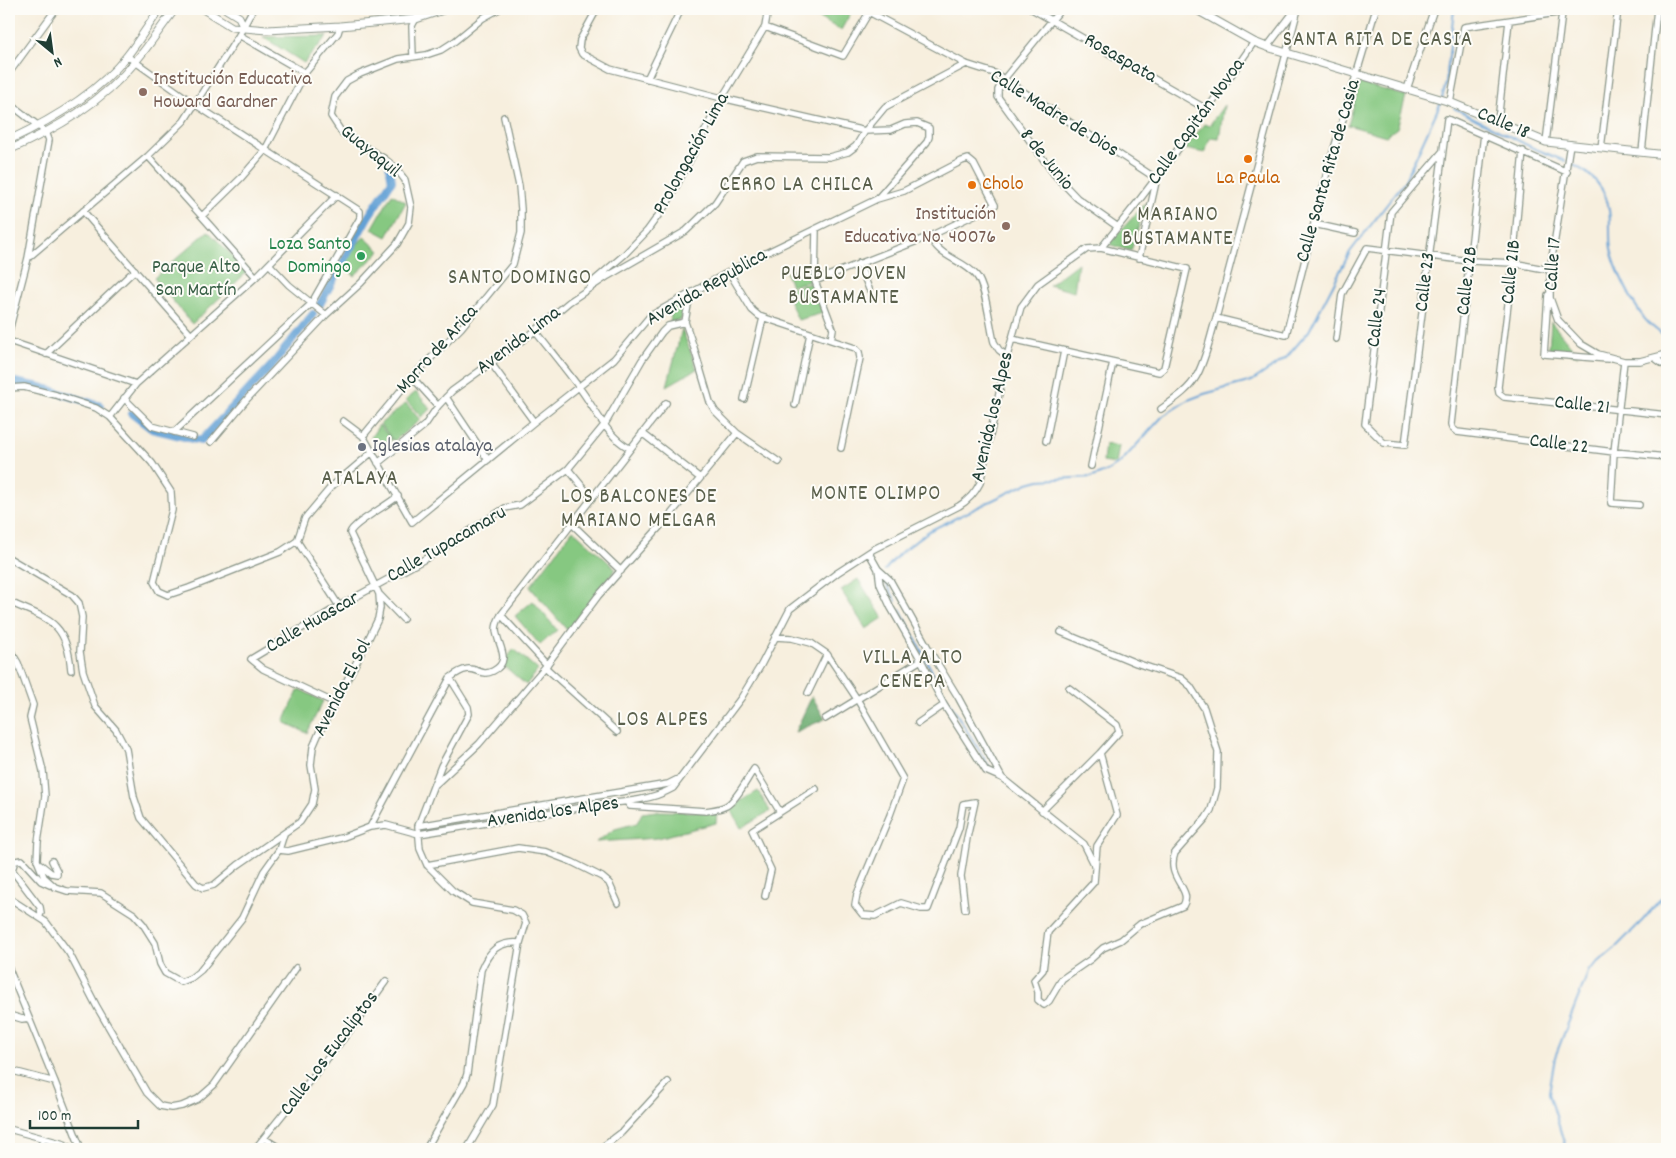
<svg xmlns="http://www.w3.org/2000/svg" width="1676" height="1158" viewBox="0 0 1676 1158" font-family="Dekko,sans-serif">
  <style>
    .green { fill: #86c881; stroke: #52825a }
    .forest { fill: #6cac6f; stroke: #467452 }
    .lines { fill: none; stroke-linecap: round; stroke-linejoin: round }
    .stream { stroke: #64a1d5; stroke-width: 2 }
    .canal { stroke: #64a1d5; stroke-width: 8 }
    .minor-casing { stroke: #8b9689; stroke-width: 8 }
    .tertiary-casing { stroke: #8b9689; stroke-width: 9 }
    .minor { stroke: #fff; stroke-width: 5.5 }
    .tertiary { stroke: #fff; stroke-width: 7 }
    .education-dot { fill: #8d6e63; stroke: #fdfcf7; stroke-width: 2 }
    .food-dot { fill: #e8710a; stroke: #fdfcf7; stroke-width: 2 }
    .leisure-dot { fill: #2e9e5b; stroke: #fdfcf7; stroke-width: 2 }
    .worship-dot { fill: #6b7280; stroke: #fdfcf7; stroke-width: 2 }
    .labels { text-anchor: middle; dominant-baseline: central; stroke-width: 4; stroke-linejoin: round; paint-order: stroke }
    .street-label { font-size: 20px; fill: #1f3d34; stroke: #fdfcf7 }
    .education-label { font-size: 20px; fill: #785e54; stroke: #fdfcf7; text-anchor: start }
    .food-label { font-size: 20px; fill: #c56008; stroke: #fdfcf7 }
    .leisure-label { font-size: 20px; fill: #27864d; stroke: #fdfcf7; text-anchor: end }
    .park-label { font-size: 20px; fill: #396047; stroke: #fdfcf7 }
    .worship-label { font-size: 20px; fill: #5b616d; stroke: #fdfcf7; text-anchor: start }
    .neighbourhood-label { font-size: 21px; letter-spacing: 1px; fill: #5a604c; stroke: #fdfcf7 }
  </style>
  <rect width="100%" height="100%" fill="#fdfcf7"/>
  <filter id="ink" filterUnits="userSpaceOnUse"><feTurbulence type="fractalNoise" baseFrequency=".02" numOctaves="2"/><feDisplacementMap in="SourceGraphic" scale="10" xChannelSelector="R" yChannelSelector="G"/><feConvolveMatrix kernelMatrix="1 2 1 2 8 2 1 2 1" color-interpolation-filters="sRGB"/></filter>
  <filter id="wash" filterUnits="userSpaceOnUse"><feTurbulence type="fractalNoise" baseFrequency=".0096" numOctaves="4" result="noise"/><feDisplacementMap in="SourceGraphic" scale="20" xChannelSelector="R" yChannelSelector="G"/><feGaussianBlur stdDeviation="1.12" result="paint"/><feColorMatrix in="noise" values="0 0 0 0 0 0 0 0 0 0 0 0 0 0 0 0 0 1.4 0 .05"/><feComposite in="paint" operator="in"/></filter>
  <g filter="url(#wash)">
    <rect width="100%" height="100%" fill="#f7efde"/>
    <path class="green" d="M802 9H853L841 30Z
      M327 36 304 63 263 37Z
      M1360 83 1406 96 1397 128 1386 136 1348 125Z
      M1224 105 1219 139 1210 138 1205 153 1185 149 1204 124 1209 126Z
      M392 194 406 202 387 237 372 229Z
      M1146 203 1131 251 1108 244Z
      M208 231 248 271 192 324 154 278Z
      M364 237 380 251 354 276 342 261Z
      M809 262 810 281 791 286 786 273Z
      M1078 263 1074 292 1049 285Z
      M811 283 823 313 798 320 785 290Z
      M676 305 684 307 681 320 670 322 671 316 668 311Z
      M1551 322 1578 355 1549 349Z
      M682 329 697 369 667 386Z
      M416 392 431 409 421 417 406 400Z
      M406 403 420 420 394 441 380 424Z
      M379 425 392 440 379 448 371 437Z
      M1105 444 1119 446 1116 464 1103 462Z
      M573 530 616 569 567 630 530 587Z
      M858 579 883 618 866 629 841 590Z
      M533 601 557 630 540 645 515 616Z
      M514 649 538 670 526 685 502 664Z
      M299 689 323 701 307 733 284 722Z
      M758 791 770 811 741 828 730 808Z
      M656 811 717 812 716 823 658 838 596 842 615 829 637 823 642 813Z"/>
    <path class="forest" d="M812 696 825 719 795 732Z"/>
    <g class="lines">
      <path class="stream" d="M1442 98 1446 83 1454 9
        M1454 108 1531 147 1565 161
        M1569 163C1590 172 1606 187 1609 210 1611 223 1609 236 1611 249 1615 269 1632 302 1644 318 1650 326 1660 332 1667 339
        M885 570 899 554 929 531 1028 483 1039 480 1093 477 1105 472 1119 464 1163 416 1188 400 1204 394 1252 381 1286 358 1309 331 1350 252 1405 181 1441 102
        M885 581 896 601
        M900 609 941 689 989 766
        M1566 1149 1549 1093 1555 1057 1589 970 1614 949 1643 920 1667 891"/>
      <path class="canal" d="M320 304 368 217 392 181 389 163
        M9 381 41 387 101 406
        M132 414 152 429 201 441 272 365 313 314"/>
    </g>
  </g>
  <g filter="url(#ink)">
    <g class="lines">
      <g class="minor-casing">
        <path id="minor" d="M1032 9 1208 110
          M1061 9 1004 79 998 90V97L1054 174 1077 198 1118 227
          M869 12 966 64 994 73 1004 79 1157 179
          M765 27 843 56 871 9
          M239 35 305 73
          M1267 47 1296 9
          M127 56 196 105 360 211V218L311 304 174 432
          M413 57 412 26 421 9
          M9 73 56 9
          M647 79 681 9
          M1407 89 1434 9
          M1450 102 1464 27 1583 9
          M9 103 46 132 49 140 28 258 9 331
          M1498 121 1509 21
          M1484 134 1451 424 1452 428 1457 432 1614 452 1667 457
          M1546 142 1562 13
          M1570 144 1550 270V298L1558 320 1581 344 1598 354 1624 361H1640L1667 354
          M1601 148 1618 9
          M1523 151 1513 263 1498 387 1499 393 1504 397 1667 415
          M1442 152 1391 212 1365 424 1384 443 1405 445 1447 119 1567 172
          M1642 152 1657 9
          M148 156 256 277
          M83 211 191 335
          M202 216 241 178 265 150 305 73 338 33 340 26
          M1314 224 1355 233
          M816 229 815 281 833 329 831 340
          M930 236C939 258 962 259 976 275 986 286 990 327 994 342L999 350 1007 356
          M1101 248C1155 182 1206 113 1254 42
          M28 258 148 156 184 121 239 35 253 9
          M1139 258 1156 182
          M859 263 869 289
          M269 264 289 285 326 315
          M729 272 752 310 759 316 855 348 859 352 860 358 841 448
          M815 281 930 236 995 205 974 164 968 159 962 161 904 191 877 199
          M590 284 624 255 647 231 668 202 722 98 765 27 768 9
          M1548 295 1544 354 1608 359
          M1216 318 1286 335 1327 172 1376 9
          M685 322 694 348 710 402 715 411 737 433 779 462
          M685 322 690 294
          M535 331C549 349 564 367 578 386 594 406 606 436 629 448
          M1336 339 1342 294 1367 248 1470 261 1513 263 1550 270
          M9 341 136 384
          M46 354 135 270
          M1655 358 1667 367
          M1624 361 1614 452 1611 503 1639 505
          M491 363 534 422
          M412 377 438 406
          M9 388 24 387 56 395 96 408 110 417 152 463 171 492 172 510 154 582 159 591 168 595 189 588 280 552 297 541 305 518 331 487 371 453
          M446 397 488 460
          M124 398 152 426 193 437
          M744 399 763 318
          M795 405 810 334
          M1161 409C1173 400 1188 391 1196 377 1206 360 1210 337 1216 318L1298 9
          M110 417 136 384 256 277 337 195
          M343 421 363 436 412 522 534 422 614 359 650 316 743 264 877 199 927 142 929 137V128L917 123 905 124 891 130 865 131 722 98 610 69 582 54 579 48 580 40 597 9
          M642 433 700 478
          M363 436 412 377 461 328 513 264 521 233V209L519 186 504 117
          M1046 441 1064 351
          M211 442 248 398 326 315 361 283 397 244 409 223 411 207 405 180 395 167 385 159 342 133 331 116 335 97 347 81 360 74 398 59 426 55 441 50 455 41 483 18 499 9
          M378 463 425 425 438 406 452 391 535 331 569 302 608 276 686 231 715 203 743 161 757 156 829 157 848 152 856 146 865 131 885 107 966 64
          M1091 466 1113 362
          M568 469 591 497
          M398 496C387 506 353 523 350 533L379 594 403 619
          M571 523 621 571
          M297 541 339 606
          M869 553 878 569 880 584 891 608 921 660 944 705 986 771 1002 778 1084 844 1095 866
          M9 558 72 595 79 603 82 617 80 652 83 671 95 706 116 730 126 749 134 797 141 818 196 884 203 888 214 885 238 865 300 822 312 804 315 789 311 765 313 747 319 733 365 646 378 619 380 608 379 594
          M878 569 890 580 931 653 958 697 1002 778
          M9 602C49 619 67 622 71 670
          M501 615 547 665
          M775 637 792 638 811 643 827 654 857 699 903 779 890 815 857 894 855 905 863 915 875 916 901 903 921 909H928L959 828 963 804 975 802 967 838 961 876 965 909
          M9 648 18 663 33 705 30 718 43 771 45 796 38 842 37 860 44 877 55 887 67 891 101 893 134 914 143 924 155 943 160 964 165 973 181 982 191 978 201 970 242 918 264 871 279 850 284 834
          M545 667 617 732
          M450 678 468 707 469 714 441 766 418 826 420 849 427 865 453 891 472 903 513 910 522 915 526 923 520 943 493 1105 467 1149
          M1069 688 1117 725 1119 732 1100 753
          M808 693 827 654
          M335 703 263 669 251 659 339 606 434 554 505 508 520 505 568 469 605 424 642 360 662 332 668 326 685 322
          M825 719 921 660
          M918 723 944 705
          M436 784 479 744 545 667 598 596 671 514 737 433
          M627 802 630 806 706 811C712 810 721 809 726 806 736 801 747 779 754 769L780 812
          M1042 811 1100 753 1117 815 1097 846 1094 882 1048 932 1043 970 1034 980 1038 992V1000L1044 1005 1049 1001 1062 979 1091 959 1103 948 1121 940 1140 924 1183 906C1194 889 1165 879 1175 853L1206 818 1211 810 1217 788 1218 752 1204 708 1190 686 1181 678 1136 663 1061 632
          M418 826 668 784 678 779
          M370 827 386 825 419 834 602 804C626 802 652 800 673 788L741 698 761 665 790 609 837 573 874 549 959 506C969 500 975 493 980 483L1007 356 1021 307 1038 284 1087 249 1101 248 1187 269 1164 368 1159 372 1012 339
          M279 850 288 851 341 838 370 827 450 678C475 658 477 679 493 671 513 661 497 644 496 630 496 625 498 620 501 615L666 403
          M40 864 51 873 57 874V871L52 861
          M427 865 518 848 546 852 572 862 602 877 609 883 618 903
          M765 896 771 870 752 830 816 789
          M9 898 46 922 69 953 97 1007 147 1093 160 1106 171 1108 182 1106 198 1099 214 1085 296 968
          M39 917 41 913 40 907 12 870 15 861 22 860 41 881 50 885
          M9 969 55 1082 81 1149
          M9 1015 22 1019 29 1018
          M9 1070 55 1082
          M9 1129 64 1144 73 1149
          M265 1139 281 1149
          M39 1149 43 1139
          M255 1149 355 1024 386 981
          M426 1149 464 1083 467 1074 481 970C489 951 498 941 520 943
          M600 1149 621 1133 668 1082"/>
      </g>
      <g class="tertiary-casing">
        <path id="tertiary" d="M203 9 232 27 267 30 340 26 416 19 446 9
          M226 9 239 17 244 27
          M1195 9 1254 42 1267 47 1447 101 1546 142 1667 155
          M9 140C52 120 97 94 127 56 139 41 149 24 160 9
          M9 150C56 129 103 102 136 61 150 44 162 26 175 9"/>
      </g>
      <use href="#minor" class="minor"/>
      <use href="#tertiary" class="tertiary"/>
    </g>
  </g>
  <g class="education-dot">
    <circle cx="143" cy="92" r="5"/>
    <circle cx="1006" cy="226" r="5"/>
  </g>
  <g class="food-dot">
    <circle cx="1248" cy="159" r="5"/>
    <circle cx="972" cy="185" r="5"/>
  </g>
  <circle class="leisure-dot" cx="361" cy="256" r="5"/>
  <circle class="worship-dot" cx="362" cy="447" r="5"/>
  <g class="labels">
    <g class="street-label">
      <text transform="translate(1120 59) rotate(30)">Rosaspata</text>
      <text transform="translate(1054 114) rotate(32)">Calle Madre de Dios</text>
      <text transform="translate(1197 122) rotate(-54)">Calle Capitán Novoa</text>
      <text transform="translate(1503 124) rotate(23)">Calle 18</text>
      <text transform="translate(370 152) rotate(39)">Guayaquil</text>
      <text transform="translate(692 154) rotate(-61)">Prolongación Lima</text>
      <text transform="translate(1046 160) rotate(51)">8 de Junio</text>
      <text transform="translate(1329 171) rotate(-74)">Calle Santa Rita de Casia</text>
      <text transform="translate(1554 264) rotate(-86)">Calle 17</text>
      <text transform="translate(1512 272) rotate(-84)">Calle 21B</text>
      <text transform="translate(1468 281) rotate(-83)">Calle 22B</text>
      <text transform="translate(1426 282) rotate(-83)">Calle 23</text>
      <text transform="translate(707 288) rotate(-30)">Avenida Republica</text>
      <text transform="translate(1378 318) rotate(-83)">Calle 24</text>
      <text transform="translate(519 341) rotate(-37)">Avenida Lima</text>
      <text transform="translate(438 350) rotate(-48)">Morro de Arica</text>
      <text transform="translate(1582 406) rotate(6)">Calle 21</text>
      <text transform="translate(993 417) rotate(-77)">Avenida los Alpes</text>
      <text transform="translate(1559 445) rotate(7)">Calle 22</text>
      <text transform="translate(447 545) rotate(-30)">Calle Tupacamaru</text>
      <text transform="translate(313 623) rotate(-30)">Calle Huascar</text>
      <text transform="translate(343 688) rotate(-63)">Avenida El Sol</text>
      <text transform="translate(553 813) rotate(-8)">Avenida los Alpes</text>
      <text transform="translate(330 1054) rotate(-53)">Calle Los Eucaliptos</text>
    </g>
    <g class="education-label">
      <text x="153" y="80">Institución Educativa<tspan x="153" dy="23">Howard Gardner</tspan></text>
      <text x="996" y="215" text-anchor="end">Institución<tspan x="996" dy="23">Educativa No. 40076</tspan></text>
    </g>
    <g class="food-label">
      <text x="1248" y="179">La Paula</text>
      <text x="982" y="185" text-anchor="start">Cholo</text>
    </g>
    <g class="leisure-label">
      <text x="351" y="245">Loza Santo<tspan x="351" dy="23">Domingo</tspan></text>
    </g>
    <g class="park-label">
      <text x="196" y="268">Parque Alto<tspan x="196" dy="23">San Martín</tspan></text>
    </g>
    <g class="worship-label">
      <text x="372" y="447">Iglesias atalaya</text>
    </g>
    <g class="neighbourhood-label">
      <text x="1378" y="41">SANTA RITA DE CASIA</text>
      <text x="797" y="186">CERRO LA CHILCA</text>
      <text x="1178" y="216">MARIANO<tspan x="1178" dy="24">BUSTAMANTE</tspan></text>
      <text x="844" y="275">PUEBLO JOVEN<tspan x="844" dy="24">BUSTAMANTE</tspan></text>
      <text x="520" y="279">SANTO DOMINGO</text>
      <text x="360" y="480">ATALAYA</text>
      <text x="876" y="495">MONTE OLIMPO</text>
      <text x="639" y="498">LOS BALCONES DE<tspan x="639" dy="24">MARIANO MELGAR</tspan></text>
      <text x="913" y="659">VILLA ALTO<tspan x="913" dy="24">CENEPA</tspan></text>
      <text x="663" y="721">LOS ALPES</text>
    </g>
  </g>
  <rect width="1676" height="1158" fill="none" stroke="#fdfcf7" stroke-width="30"/>
  <g transform="translate(52 52) rotate(151)" stroke="#fdfcf7" stroke-width="4" paint-order="stroke">
  <path d="M0-4L9 19L0 12L-9 19Z" fill="#1f3d34"/>
  <text y="-8" font-size="14" font-weight="bold" text-anchor="middle" fill="#1f3d34">N</text>
  </g>
  <path d="M30 1120v8h108v-8" fill="none" stroke="#1f3d34" stroke-width="2.5"/>
  <text x="38" y="1120" font-size="15" fill="#1f3d34" stroke="#fdfcf7" stroke-width="4" paint-order="stroke">100 m</text>
</svg>
